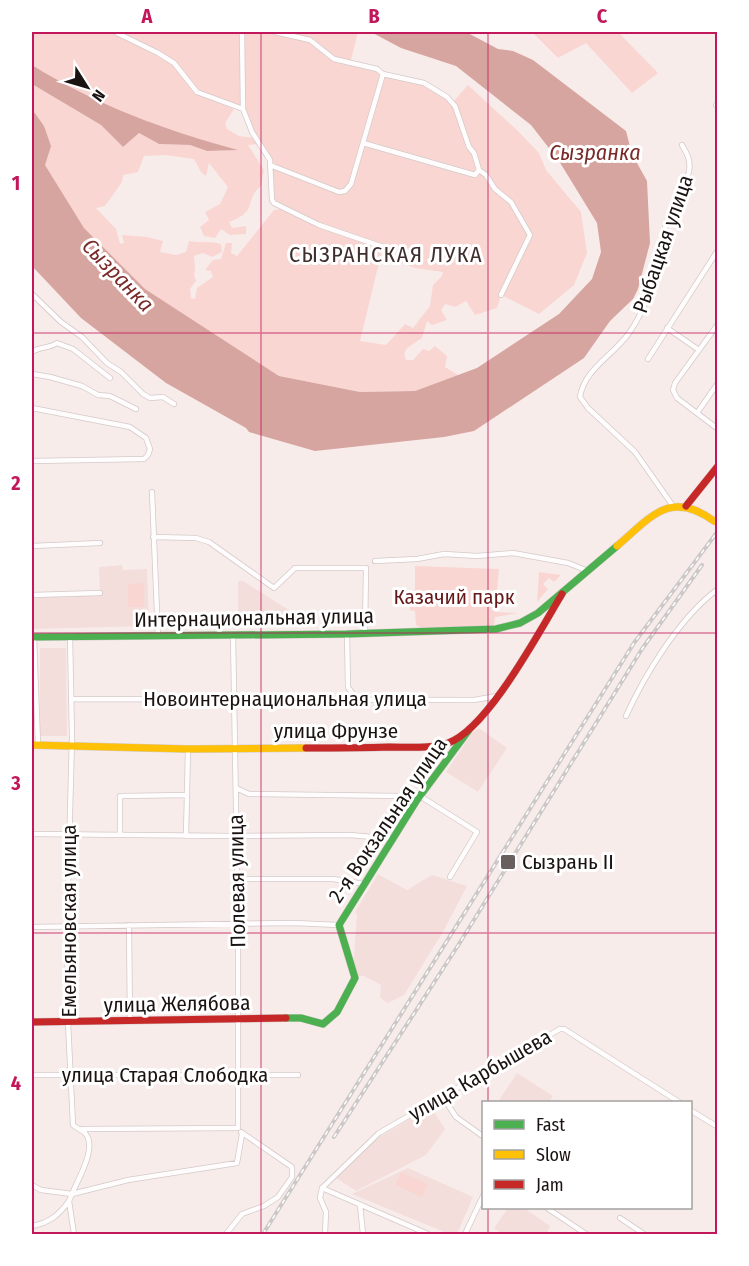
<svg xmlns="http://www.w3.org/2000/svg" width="749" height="1266" viewBox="0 0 749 1266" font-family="'Fira Sans Condensed',sans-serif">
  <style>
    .built { fill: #f3dedb }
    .green { fill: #f9d6d2; fill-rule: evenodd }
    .water { fill: #d6a5a0 }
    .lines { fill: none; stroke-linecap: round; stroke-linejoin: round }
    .street-casing { stroke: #d3cac9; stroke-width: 6 }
    .fast-casing { stroke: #d3cac9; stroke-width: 8 }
    .slow-casing { stroke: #d3cac9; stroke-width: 8 }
    .jam-casing { stroke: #d3cac9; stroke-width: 8 }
    .street { stroke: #fefcfc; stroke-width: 4.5 }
    .fast { stroke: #4caf50; stroke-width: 7 }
    .slow { stroke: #ffc107; stroke-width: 7 }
    .jam { stroke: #c62828; stroke-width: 7 }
    .rail-casing { stroke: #ccc8c8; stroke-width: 4 }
    .rail { stroke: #fff; stroke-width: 1.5; stroke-dasharray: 4.5; stroke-linecap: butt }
    .grid { fill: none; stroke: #c2185b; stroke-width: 1.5; stroke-opacity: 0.55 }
    .poi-dot { fill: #685f5e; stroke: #fff; stroke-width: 2 }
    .labels { text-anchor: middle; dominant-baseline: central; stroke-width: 6; stroke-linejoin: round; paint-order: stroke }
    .street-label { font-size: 21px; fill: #1a1312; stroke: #fff }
    .park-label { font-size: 21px; fill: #661818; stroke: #fff }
    .poi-label { font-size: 21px; fill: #1a1312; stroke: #fff; text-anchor: start }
    .water-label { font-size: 22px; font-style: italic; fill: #7a2a28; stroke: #fff }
    .neighbourhood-label { font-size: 22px; letter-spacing: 1.5px; fill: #3e2f2d; stroke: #fff }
    .neatline { fill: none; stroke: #c2185b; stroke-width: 2 }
    .grid-label { font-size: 20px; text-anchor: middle; font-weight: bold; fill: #c2185b }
  </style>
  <rect width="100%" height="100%" fill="#f8eceb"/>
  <path class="built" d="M122 565 123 570 147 569 149 626 32 629V598L100 595 99 567Z
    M238 581H243L289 610V625H238Z
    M40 648H66L67 736H40Z
    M479 728 507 748 478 792 446 772 472 733Z
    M378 874 407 890 432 875 467 886 443 932 404 995 388 1003 380 998 381 985 364 976H356L353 970 357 915 355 912Z
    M517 1073 553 1096 549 1102H503L499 1100Z
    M431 1107 445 1129 426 1155 356 1191 335 1177 371 1142Z
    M408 1168 473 1197 457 1234H449L352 1194Z
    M508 1208H524L550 1226 547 1234H502L494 1228Z"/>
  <path class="green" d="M32 32H358L350 64 377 69 383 74 424 83 452 103 468 85 519 132 539 153 546 170 581 212 587 253 574 285 539 314 501 295 497 308 475 315 466 301 455 307 445 304 441 310 447 320 432 325 427 321 422 338 407 348 404 354 406 360H413L423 349 429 351 435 346 447 356 445 367 458 375 415 391 360 392 279 376 145 289 84 228 45 165 44 126 32 109V84L101 125 123 147 139 133 159 144 190 145 207 151 236 150C226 146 215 144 204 141 145 122 84 98 32 65ZM217 100 243 109 255 138 239 136 227 129 225 123 234 109 216 102ZM258 144 270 162 274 203 282 209 274 210 237 256 231 253 232 243H226L221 259 213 260 205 270 211 271 213 277 197 288 195 299 191 298 190 289 196 281 194 275 195 270 194 256 203 253 212 257 222 252 221 244C210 241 200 243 189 241L186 252 176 255 160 252 163 241 147 237 122 235 124 243 120 244 116 229 96 208 105 206 122 182 123 175 138 172 144 156 166 155 194 159 201 172 206 176 209 163 228 187 220 204 205 212 209 220 200 227 204 236 215 238 221 229 230 235 246 234V226L232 228 229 222C259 212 244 199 261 186L264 170 248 145ZM383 246 399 251V262L415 268 443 272 442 276 433 285 430 306 413 328 405 324 386 345 360 341Z
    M532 32H618L658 73 632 93 586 43 558 58Z
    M415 566 499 569 495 612 519 613 495 617 494 626 423 629 416 625 415 611 410 610V602H415Z
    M539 572 561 575 554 582 549 578 543 584 548 589 537 602Z
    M144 583V607H128V584Z
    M401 1172 428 1184 422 1197 395 1185Z"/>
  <path class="water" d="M371 32H466L498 49 513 51 533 60 626 131 632 154 647 181 650 243 638 289 633 299 610 321 584 358 474 431 444 437 315 451 249 432 246 428 166 383 81 318 32 266V109L44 126 51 146 45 165 84 228 145 289 279 376 360 392 415 391 477 368 559 314 592 279 601 252 597 223 559 161 531 125 456 66 401 48Z
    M32 65C94 104 167 131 238 150L207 151 190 145 159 144 139 133 123 147 101 125 32 84Z"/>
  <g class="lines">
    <g class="street-casing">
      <path id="street" d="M115 32 158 53 174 63 197 92 243 109 252 132 270 160 272 200 274 203 319 225 392 250
        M242 32 243 109
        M275 32 310 40 334 59 377 69 383 74 424 83 447 97 455 106 469 147 474 153 479 170 486 175 495 189 511 202 530 235 501 295
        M716 105 718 106
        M363 143 475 175 479 170
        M270 165 339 192 345 191 351 184 383 74
        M32 294 61 322 82 337 107 363 121 372 143 394 150 398 163 397 174 404
        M718 324 675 383 673 390 677 398 718 429
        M667 328 699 350
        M32 352C41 346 48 349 57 343L73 349 110 378
        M648 359 718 250
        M32 374 50 377 82 386 98 395 110 396 136 409
        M32 408 130 427 146 438 150 449 148 455 144 459 32 461
        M697 413 718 383
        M152 492 158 636
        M673 506 635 452 588 408 580 397C584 369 614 355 629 333 655 297 656 252 670 212 676 198 687 186 689 171 691 160 687 154 682 145
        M153 537 196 538 209 542 274 588 295 568H366L365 633
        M32 546 100 543
        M375 561 417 559 444 554 477 556 513 553 568 563 588 571
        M32 595 100 593
        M347 634 348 687 356 699
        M233 635 238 923V1128
        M34 637 38 745
        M70 637 72 738 67 925 68 1022 73 1125C76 1128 82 1130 85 1133 98 1147 78 1179 72 1194
        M71 699 474 700 497 696
        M626 716C645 674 680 617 718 589
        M236 788 249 794 402 796 417 800
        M420 796 477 832 450 877
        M32 834 237 836 350 835 394 839
        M120 834V796L187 795
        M186 836 188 749
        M238 879H333L364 884
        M129 925 130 1021
        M32 927 294 923 339 925
        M32 1075H298
        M443 1097 456 1117 484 1137
        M690 1110 718 1127
        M82 1129 238 1128
        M32 1185 41 1190 72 1194 69 1201 74 1234
        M322 1188 379 1133 560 1029H564L679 1102
        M322 1188 428 1234
        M322 1188 320 1198 326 1212 325 1234
        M72 1194 128 1180 237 1163 242 1134
        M360 1205 363 1234
        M547 1208 586 1234
        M620 1218 644 1234
        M32 1226C49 1223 59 1215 69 1201
        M226 1234 242 1214 264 1206 278 1197 292 1177V1167L241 1132
        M465 1234 484 1194"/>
    </g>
    <g class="fast-casing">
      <path id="fast" d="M32 637 347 634 496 629 520 623 538 613 617 546
        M286 1018H301L323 1024 337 1012 355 978 339 925 417 800 469 730"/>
    </g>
    <g class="slow-casing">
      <path id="slow" d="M617 546C651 517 670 489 714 521
        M32 745 188 749 306 748"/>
    </g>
    <g class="jam-casing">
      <path id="jam" d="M686 506 718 466
        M306 748C333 748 361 748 389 747 408 747 430 749 448 743 488 729 540 630 562 594
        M32 1022 286 1018"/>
    </g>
    <use href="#street" class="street"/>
    <use href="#fast" class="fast"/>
    <use href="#slow" class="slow"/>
    <use href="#jam" class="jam"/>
    <g class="rail-casing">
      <path id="rail" d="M334 1137 459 944 642 649 702 565
        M263 1234 634 643 718 531"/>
    </g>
    <use href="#rail" class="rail"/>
  </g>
  <path class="grid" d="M261 32V1234M488 32V1102M32 333H718M32 633H718M32 933H718M488 1208V1234"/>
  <rect class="poi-dot" x="500" y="854" width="16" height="16" rx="3"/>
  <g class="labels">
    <g class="street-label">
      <text transform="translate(663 244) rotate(-71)">Рыбацкая улица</text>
      <text transform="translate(254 618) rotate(-1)">Интернациональная улица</text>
      <text x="285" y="699">Новоинтернациональная улица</text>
      <text x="336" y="731">улица Фрунзе</text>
      <text transform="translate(388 820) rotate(-56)">2-я Вокзальная улица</text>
      <text transform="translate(237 881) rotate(-91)">Полевая улица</text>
      <text transform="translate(69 921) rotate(-90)">Емельяновская улица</text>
      <text transform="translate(177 1004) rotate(-1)">улица Желябова</text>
      <text x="165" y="1075">улица Старая Слободка</text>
      <text transform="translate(480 1075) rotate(-30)">улица Карбышева</text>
    </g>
    <g class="park-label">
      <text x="454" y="597">Казачий парк</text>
    </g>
    <g class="poi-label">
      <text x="522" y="862">Сызрань II</text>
    </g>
    <g class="water-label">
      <text x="595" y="152">Сызранка</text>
      <text transform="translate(118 275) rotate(46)">Сызранка</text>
    </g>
    <g class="neighbourhood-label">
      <text x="386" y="254">СЫЗРАНСКАЯ ЛУКА</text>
    </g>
  </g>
  <rect width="749" height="1266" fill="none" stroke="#ffffff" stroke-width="66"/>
  <rect x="482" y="1101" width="210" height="108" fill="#ffffff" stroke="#a3a1a0" stroke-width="1.5"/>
  <rect x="494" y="1120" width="30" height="9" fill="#4caf50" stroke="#a3a1a0" stroke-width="1.5"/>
  <text x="536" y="1131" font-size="18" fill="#1a1312">Fast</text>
  <rect x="494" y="1150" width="30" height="9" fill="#ffc107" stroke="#a3a1a0" stroke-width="1.5"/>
  <text x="536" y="1161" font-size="18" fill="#1a1312">Slow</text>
  <rect x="494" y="1180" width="30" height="9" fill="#c62828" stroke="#a3a1a0" stroke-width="1.5"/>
  <text x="536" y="1191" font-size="18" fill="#1a1312">Jam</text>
  <g transform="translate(87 87) rotate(127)" stroke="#ffffff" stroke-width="4.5" paint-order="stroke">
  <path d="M0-4.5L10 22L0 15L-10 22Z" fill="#1a1312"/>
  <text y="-9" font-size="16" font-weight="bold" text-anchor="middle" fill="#1a1312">N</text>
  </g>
  <rect x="33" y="33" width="683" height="1200" class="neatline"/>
  <g class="grid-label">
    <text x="147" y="23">A</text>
    <text x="374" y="23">B</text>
    <text x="602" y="23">C</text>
    <text x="16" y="190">1</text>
    <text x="16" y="490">2</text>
    <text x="16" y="790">3</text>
    <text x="16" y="1090">4</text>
  </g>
</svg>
